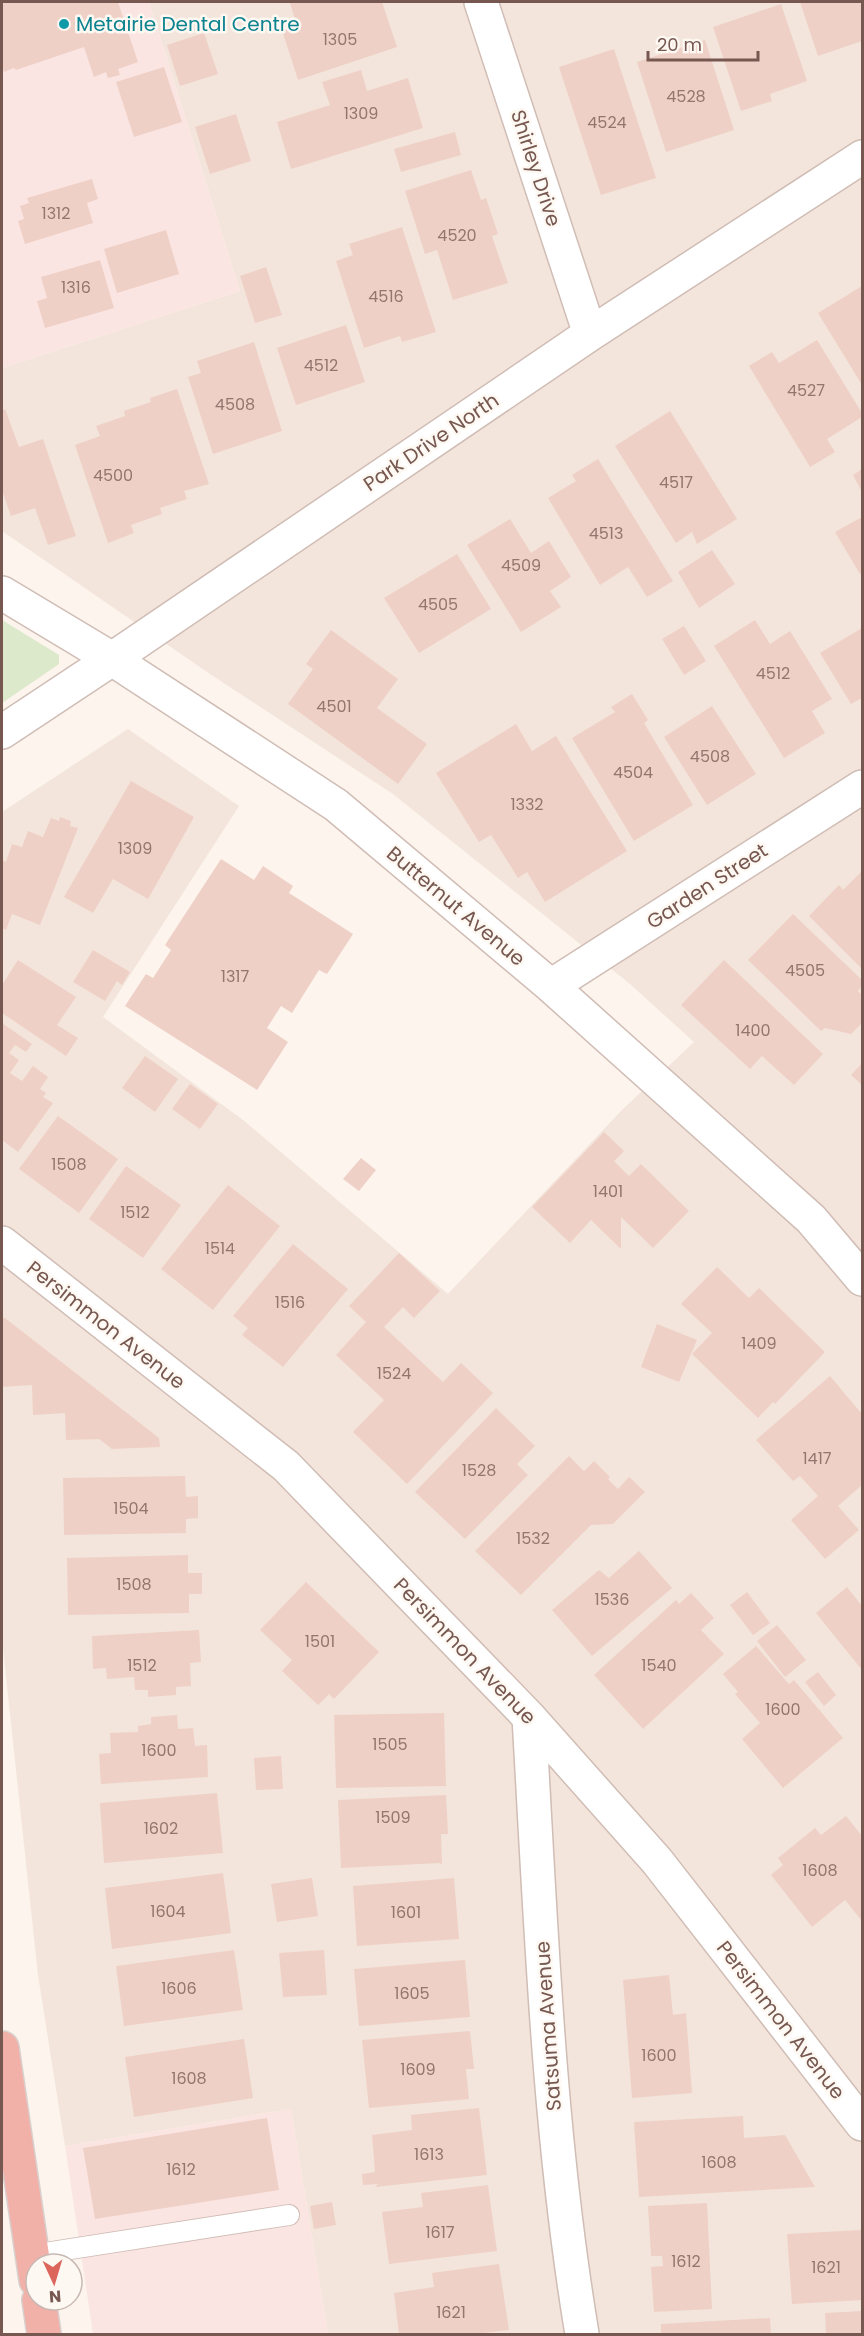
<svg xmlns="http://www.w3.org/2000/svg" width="864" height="2336" viewBox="0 0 864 2336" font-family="Poppins,sans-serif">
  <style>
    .residential { fill: #f3e5db }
    .commercial { fill: #fbe5e2 }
    .green { fill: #dce9cb }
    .building { fill: #efd0c6 }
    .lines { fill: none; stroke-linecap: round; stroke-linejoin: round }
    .lane-casing { stroke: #d0bdb5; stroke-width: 22 }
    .street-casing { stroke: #d0bdb5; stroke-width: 36 }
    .highway-casing { stroke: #d9d0ce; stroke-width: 36 }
    .lane { stroke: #fff; stroke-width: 20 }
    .street { stroke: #fff; stroke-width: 33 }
    .highway { stroke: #f1b1a9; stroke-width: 33 }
    .culture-dot { fill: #0f9aa8; stroke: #fef8f3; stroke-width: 2 }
    .labels { text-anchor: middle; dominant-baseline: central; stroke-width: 5; stroke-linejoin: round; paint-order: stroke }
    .number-label { font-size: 16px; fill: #94766e }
    .culture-label { font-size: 20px; fill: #0d838f; stroke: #fef8f3; text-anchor: start }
    .street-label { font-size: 20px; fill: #765850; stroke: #fef8f3 }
  </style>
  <rect width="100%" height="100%" fill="#fcf4ed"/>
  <path class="residential" d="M149 2H862V2334H328L291 2109 65 2146 38 1975 2 1639V812L128 729 239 806 103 1017 243 1120 448 1294 621 1111 694 1042 630 984 393 794 210 674 2 531V368L240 291Z"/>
  <path class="commercial" d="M2 2H149L240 291 2 368Z
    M291 2109 328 2334H93L65 2146Z"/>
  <path class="green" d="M2 620 59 655V664L2 703Z"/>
  <path class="building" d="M2 2H118L138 62 118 69 120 75 108 78 106 72 94 77 84 47 16 70 14 68 4 72 2 64Z
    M295 2H382L397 47 298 80 282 30 297 26 290 3Z
    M800 2H862V41L818 56Z
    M781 4 807 81 770 94 772 101 741 111 713 27Z
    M204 33 218 74 180 86 167 45Z
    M705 40 734 130 666 152 637 62Z
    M614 49 656 178 601 195 559 67Z
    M164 67 182 122 134 137 116 82Z
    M361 70 367 91 408 78 423 128 291 169 277 122 330 105 322 82Z
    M236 114 251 161 210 174 195 127Z
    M455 132 461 155 401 172 394 149Z
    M471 170 481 200 486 198 498 234 492 236 508 283 453 300 437 250 425 254 405 191Z
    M92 179 98 199 87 203 93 223 25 244 18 221 24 219 20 206 29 203 27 198Z
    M402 227 436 332 402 342 400 336 364 348 336 261 353 255 349 244Z
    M166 230 179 274 117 293 104 249Z
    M100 260 114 308 45 328 37 301 47 298 41 277Z
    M266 267 282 315 255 323 240 276Z
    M862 286V385L818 313Z
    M346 325 365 382 296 405 277 348Z
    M817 340 862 413V417L827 439 835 452 810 467 749 366 772 352 779 363Z
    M254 342 282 431 213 454 188 377 201 373 197 361Z
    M177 389 209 484 184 491 187 499 160 508 162 514 131 525 134 533 108 543 75 445 100 436 96 426 125 416 124 411 151 402 150 398Z
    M5 409 19 447 43 439 76 536 48 545 35 508 11 516 3 493 2 494V411Z
    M670 411 737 519 697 544 692 532 676 543 615 446Z
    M598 459 673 581 647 597 628 567 600 585 548 498 576 481 572 475Z
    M862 469V492L853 475Z
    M862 517V572L860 574 835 532Z
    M510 519 531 553 549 541 571 577 550 591 561 607 521 632 467 545Z
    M712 550 735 584 699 608 678 572Z
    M457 554 491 609 419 653 384 598Z
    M755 620 770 644 790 631 832 699 812 711 825 733 784 758 714 646Z
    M684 626 706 661 684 675 662 639Z
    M862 628V698L851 704 820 653Z
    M331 630 398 679 377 708 427 744 398 784 288 704 313 669 306 664Z
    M632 694 648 720 644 723 693 805 634 841 572 738 615 712 611 707Z
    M712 706 756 774 707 805 664 737Z
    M516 724 532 751 556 736 627 851 545 902 527 872 518 878 491 835 479 842 436 773Z
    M131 781 194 817 148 899 113 879 93 913 64 897Z
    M60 817 71 821 70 826 78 828 40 925 12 914 6 930 2 928V860L6 862 12 844 22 847 28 831 43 837 51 818 59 821Z
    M221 859 254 880 263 866 293 886 289 893 353 934 327 974 319 970 292 1013 281 1006 267 1028 288 1042 257 1090 125 1006 146 974 153 978 171 950 165 945Z
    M862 871V969L809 916 839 885 843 890Z
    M793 914 862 980V986L858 991 862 995V1023L851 1034 825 1028 821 1031 748 960Z
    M93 950 130 972 122 985 117 981 105 1001 73 982Z
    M18 960 76 997 57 1025 78 1038 66 1056 2 1013V985Z
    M724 960 823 1054 794 1085 762 1056 750 1069 681 1005Z
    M2 1023 32 1044 26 1052 15 1045 9 1053 19 1060 10 1073 22 1081 33 1066 48 1077 40 1089 46 1093 43 1097 53 1103 18 1152 2 1140Z
    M145 1056 178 1079 155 1112 122 1088Z
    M862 1063V1085L851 1075Z
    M190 1084 218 1104 200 1129 172 1109Z
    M58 1116 118 1159 79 1213 19 1169Z
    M604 1132 624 1151 614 1161 629 1176 641 1164 689 1211 653 1248 621 1217V1249L591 1220 570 1243 532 1207Z
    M361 1158 376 1170 359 1191 343 1179Z
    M126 1166 181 1205 143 1258 89 1219Z
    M228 1185 280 1226 213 1310 161 1269Z
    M293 1244 348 1289 283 1367 242 1335 248 1328 233 1316Z
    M399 1253 440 1291 414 1318 403 1307 384 1327 443 1382 461 1363 493 1393 407 1484 353 1432 384 1400 336 1355 366 1322 349 1306Z
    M717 1267 749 1298 759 1288 825 1352 775 1404 773 1402 758 1418 692 1354 712 1333 681 1304Z
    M2 1318H5L159 1438 160 1447 112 1449 99 1439 66 1440 65 1413 33 1415 32 1385 2 1387Z
    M657 1324 697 1340 679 1382 641 1367Z
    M830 1376 862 1414V1485L838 1506 859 1530 825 1559 791 1520 818 1496 800 1476 793 1481 756 1440Z
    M496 1408 535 1446 517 1464 528 1475 465 1539 415 1492Z
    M569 1456 584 1471 594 1461 610 1477 608 1479 618 1489 629 1477 645 1492 613 1524 591 1525 521 1595 475 1551Z
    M185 1476 186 1497 198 1496V1518L186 1519V1533L64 1535 63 1478Z
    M639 1551 672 1588 592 1656 552 1610 599 1570 609 1578Z
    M188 1555V1573H202V1594H189V1613L68 1615 67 1558Z
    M306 1582 379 1652 334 1699 329 1694 318 1705 282 1671 292 1660 260 1630Z
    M847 1587 862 1606V1670L816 1613Z
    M747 1592 770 1623 753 1635 730 1605Z
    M691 1593 714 1618 701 1630 724 1654 643 1729 594 1675 676 1600 679 1604Z
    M777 1625 806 1660 785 1677 757 1641Z
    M199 1630 201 1662 190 1663 191 1686 176 1687V1695L148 1697V1690H135L134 1677 107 1679 106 1668 93 1669 92 1636Z
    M756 1646 789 1684 794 1680 843 1738 783 1788 742 1739 760 1723 735 1694 738 1692 723 1674Z
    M818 1672 836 1695 824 1706 805 1682Z
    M444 1713 446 1786 336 1788 334 1715Z
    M177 1715 178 1729 193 1728 195 1746 207 1745 208 1777 101 1784 99 1754 111 1753 110 1733 138 1732V1726L151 1724V1717Z
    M281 1756 283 1789 256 1790 254 1758Z
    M217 1793 223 1853 104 1863 100 1803Z
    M446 1795 448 1834H441L442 1865 440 1863 341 1868 338 1800Z
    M846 1816 862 1836V1921L845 1900 812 1927 771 1875 783 1865 778 1858 815 1828 821 1835Z
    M223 1873 231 1933 112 1949 105 1888Z
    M312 1878 318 1916 277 1922 271 1884Z
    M454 1878 459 1939 357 1946 353 1886Z
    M234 1950 243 2010 124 2026 116 1966Z
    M324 1950 327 1995 283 1997 279 1953Z
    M465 1960 470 2017 359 2026 354 1969Z
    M669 1975 673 2015 686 2013 692 2093 632 2098 623 1980Z
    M470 2031 474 2069H466L469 2099 369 2108 362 2040Z
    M244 2039 253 2098 134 2117 125 2057Z
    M479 2108 487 2175 375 2187 378 2184 363 2185 362 2174 375 2172 372 2135 412 2130 411 2115Z
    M743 2116 744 2138 785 2135 815 2187 639 2197 634 2122Z
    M267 2118 279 2190 95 2219 83 2148Z
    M488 2185 497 2251 389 2264 382 2212 423 2207 421 2193Z
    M332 2202 336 2225 314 2229 310 2206Z
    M707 2203 712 2309 654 2312 651 2267 663 2266 662 2256H651L648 2206Z
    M862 2230V2300L792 2304 787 2234Z
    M499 2264 509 2330 474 2334H399L394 2293 434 2287 432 2273Z
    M862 2311V2334H826L825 2313Z
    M770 2318 771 2334H661V2324Z"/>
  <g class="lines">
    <g class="lane-casing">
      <path id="lane" d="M32 2255 289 2215"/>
    </g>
    <g class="street-casing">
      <path id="street" d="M481 2 590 334
        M2 593 112 659 336 805 551 986 811 1219 862 1279
        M2 732 112 659 590 334 862 157
        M551 986 862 787
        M2 1243 286 1466 529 1717 657 1861 862 2124
        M529 1717C541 1923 548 2130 582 2334"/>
    </g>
    <g class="highway-casing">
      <path id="highway" d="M2 2048 36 2280
        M39 2300 44 2334"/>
    </g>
    <use href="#lane" class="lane"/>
    <use href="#street" class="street"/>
    <use href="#highway" class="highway"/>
  </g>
  <circle class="culture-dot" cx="64" cy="24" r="6"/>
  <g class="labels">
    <g class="number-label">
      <text x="340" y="39">1305</text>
      <text x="686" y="96">4528</text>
      <text x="361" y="113">1309</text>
      <text x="607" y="122">4524</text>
      <text x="56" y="213">1312</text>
      <text x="457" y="235">4520</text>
      <text x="76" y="287">1316</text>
      <text x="386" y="296">4516</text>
      <text x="321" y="365">4512</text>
      <text x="806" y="390">4527</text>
      <text x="235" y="404">4508</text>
      <text x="113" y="475">4500</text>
      <text x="676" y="482">4517</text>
      <text x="606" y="533">4513</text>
      <text x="521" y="565">4509</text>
      <text x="438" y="604">4505</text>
      <text x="773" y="673">4512</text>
      <text x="334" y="706">4501</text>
      <text x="710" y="756">4508</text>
      <text x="633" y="772">4504</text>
      <text x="527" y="804">1332</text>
      <text x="135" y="848">1309</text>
      <text x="805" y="970">4505</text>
      <text x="235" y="976">1317</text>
      <text x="753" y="1030">1400</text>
      <text x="69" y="1164">1508</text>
      <text x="608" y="1191">1401</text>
      <text x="135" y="1212">1512</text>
      <text x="220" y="1248">1514</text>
      <text x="290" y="1302">1516</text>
      <text x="759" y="1343">1409</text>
      <text x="394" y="1373">1524</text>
      <text x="817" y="1458">1417</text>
      <text x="479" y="1470">1528</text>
      <text x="131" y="1508">1504</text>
      <text x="533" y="1538">1532</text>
      <text x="134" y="1584">1508</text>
      <text x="612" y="1599">1536</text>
      <text x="320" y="1641">1501</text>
      <text x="142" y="1665">1512</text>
      <text x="659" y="1665">1540</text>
      <text x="783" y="1709">1600</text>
      <text x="390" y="1744">1505</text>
      <text x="159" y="1750">1600</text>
      <text x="393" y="1817">1509</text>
      <text x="161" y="1828">1602</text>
      <text x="820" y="1870">1608</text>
      <text x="168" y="1911">1604</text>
      <text x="406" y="1912">1601</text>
      <text x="179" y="1988">1606</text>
      <text x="412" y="1993">1605</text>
      <text x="659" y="2055">1600</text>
      <text x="418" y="2069">1609</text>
      <text x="189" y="2078">1608</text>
      <text x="429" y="2154">1613</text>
      <text x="719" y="2162">1608</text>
      <text x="181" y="2169">1612</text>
      <text x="440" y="2232">1617</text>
      <text x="686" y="2261">1612</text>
      <text x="826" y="2267">1621</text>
      <text x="451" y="2312">1621</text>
    </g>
    <g class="culture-label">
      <text x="76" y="24">Metairie Dental Centre</text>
    </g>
    <g class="street-label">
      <text transform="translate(536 168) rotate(72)">Shirley Drive</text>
      <text transform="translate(431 442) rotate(-34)">Park Drive North</text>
      <text transform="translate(707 886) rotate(-33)">Garden Street</text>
      <text transform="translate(456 906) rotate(40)">Butternut Avenue</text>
      <text transform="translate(106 1325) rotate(38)">Persimmon Avenue</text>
      <text transform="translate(465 1651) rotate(46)">Persimmon Avenue</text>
      <text transform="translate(781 2020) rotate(52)">Persimmon Avenue</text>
      <text transform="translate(548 2026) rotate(-94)">Satsuma Avenue</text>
    </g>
  </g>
  <rect width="864" height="2336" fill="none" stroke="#765850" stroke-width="6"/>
  <g transform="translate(54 2282) rotate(176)"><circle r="28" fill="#fef8f3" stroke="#c8b8b2" stroke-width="1.5"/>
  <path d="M0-4.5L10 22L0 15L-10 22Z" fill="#dc655c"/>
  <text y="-9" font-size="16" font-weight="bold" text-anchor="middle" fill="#765850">N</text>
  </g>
  <path d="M648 51v9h110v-9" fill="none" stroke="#765850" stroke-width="3"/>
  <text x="657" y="51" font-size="18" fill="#765850" stroke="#fef8f3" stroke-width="4.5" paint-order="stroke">20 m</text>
</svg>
